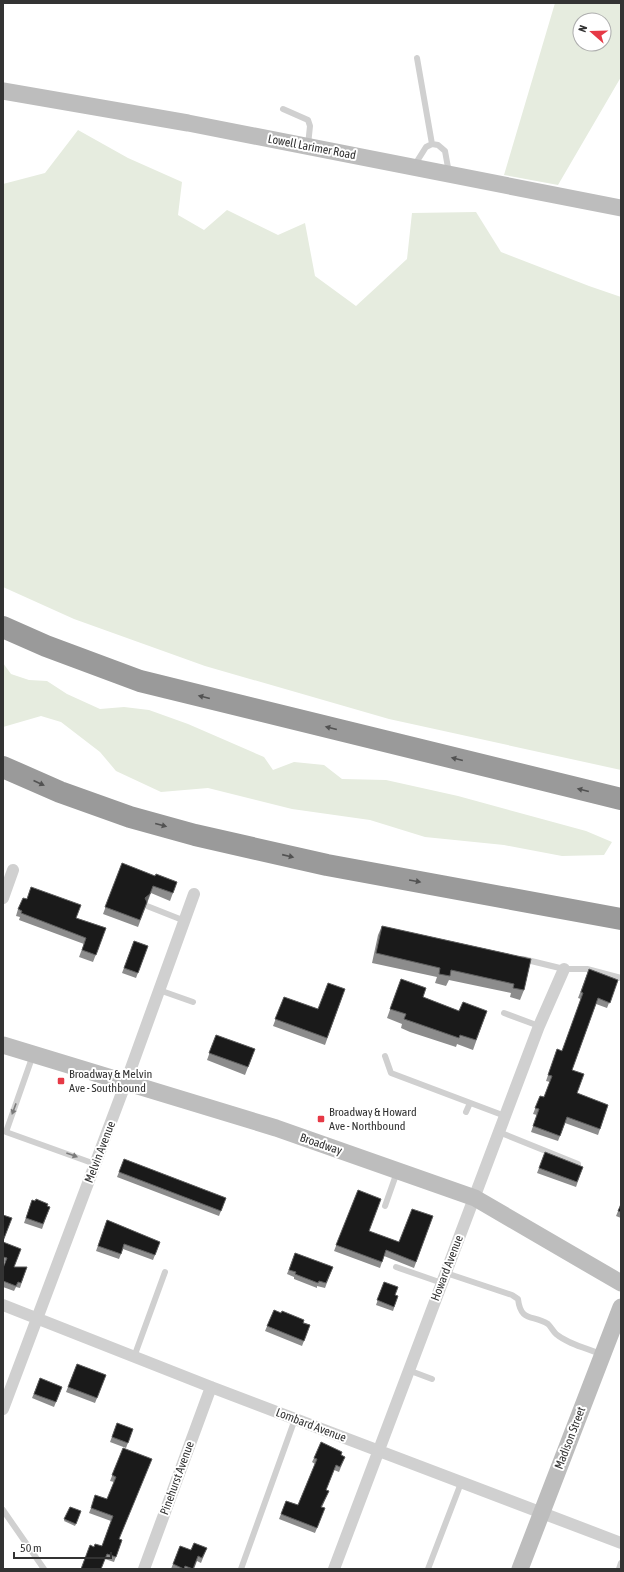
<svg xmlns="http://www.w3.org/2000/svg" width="624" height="1572" viewBox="0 0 624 1572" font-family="'Asap Condensed',sans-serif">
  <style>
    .green { fill: #e6ecdf; fill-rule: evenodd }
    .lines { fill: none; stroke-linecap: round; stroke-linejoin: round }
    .lane { stroke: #d0d0d0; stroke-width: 6 }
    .street { stroke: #d0d0d0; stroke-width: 12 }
    .secondary { stroke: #bdbdbd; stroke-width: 17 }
    .highway { stroke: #9a9a9a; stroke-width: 22 }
    .wall { fill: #8c8c8c }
    .shaded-wall { fill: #5f5f5f }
    .building { fill: #1a1a1a; stroke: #5f5f5f }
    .oneway { fill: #525252 }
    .oneway2 { fill: #7a7a7a }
    .poi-dot { fill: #e63946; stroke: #fff; stroke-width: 1.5 }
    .labels { text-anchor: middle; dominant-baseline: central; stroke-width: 4; stroke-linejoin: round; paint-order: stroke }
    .street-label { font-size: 12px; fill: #333; stroke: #fff }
    .poi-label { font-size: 12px; fill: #333; stroke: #fff; text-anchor: start }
  </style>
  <rect width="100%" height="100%" fill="#fff"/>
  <path class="green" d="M555 3H621V77L558 185 504 175ZM580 20H604V44H580Z
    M78 130 128 158 182 182 178 215 204 230 227 210 278 235 305 223 315 276 356 306 407 259 412 213 476 212 501 252 589 286 621 297V770L389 719 205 666 74 619 3 587V184L45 173Z
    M3 663 11 674 29 680 47 681 67 694 100 709 124 707 149 710 188 724 264 757 273 770 294 762 324 765 342 779 386 780 458 796 586 831 612 842 604 855 562 856 504 845 425 837 370 820 292 809 208 788 161 792 116 771 100 752 61 722 41 716 3 727Z"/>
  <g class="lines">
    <path class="lane" d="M417 58 432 144
      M283 109 308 120 310 126 308 145
      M414 166 426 147 432 144 438 145 445 151 449 173
      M147 906 185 921
      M523 959 564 969H587L621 978
      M159 990 193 1002
      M504 1013 539 1026
      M33 1055 6 1132 95 1164
      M385 1056 391 1073 505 1116
      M466 1112 470 1103
      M499 1132 578 1164
      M385 1206 397 1172
      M396 1267 442 1283
      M446 1273 512 1295 518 1299C521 1323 533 1314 548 1324 551 1327 553 1331 556 1334 568 1344 586 1348 601 1354
      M134 1357 165 1272
      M408 1370 432 1379
      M3 1510 44 1569
      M241 1569 295 1419
      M428 1569 461 1483
      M619 1569 621 1563"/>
    <path class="street" d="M3 898 13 870
      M3 1305 211 1387 621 1543
      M3 1409 126 1082 194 894
      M144 1569 211 1387
      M334 1569 539 1026 564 969"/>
    <path class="secondary" d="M3 91 188 123 621 208
      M3 1045 276 1128 475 1198 621 1283
      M520 1569 621 1307"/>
    <path class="highway" d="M3 627 46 646 140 681 621 799
      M3 767 60 792 130 817 195 835 327 865 621 919"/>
  </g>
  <path class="wall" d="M122 863 155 876 177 882 170 901 151 893 138 927 103 914Z
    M18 909 76 918 106 928 93 962 79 957 84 944 19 920 20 917 16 916Z
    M382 926 531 959 524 990 520 1000 510 997 511 993 449 980 446 986 435 983 437 977 372 963 378 935Z
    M134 941 148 946 136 978 122 973Z
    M589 969 618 980 607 1008 596 1004 572 1070 577 1093 608 1105 598 1135 565 1123 558 1141 531 1132 537 1115 533 1114 540 1096 544 1097 550 1082 546 1081 557 1049 562 1051 581 999 578 998Z
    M401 979 423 997 459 1011H487L473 1050 457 1044 456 1047 410 1032 401 1028 402 1024 387 1018Z
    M345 989 325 1045 273 1026 284 997 318 1009Z
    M216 1035 255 1049 245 1075 207 1060Z
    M545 1152 583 1167 576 1187 537 1173Z
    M124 1159 226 1198 219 1216 117 1177Z
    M358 1190 369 1231 399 1242 433 1216 414 1268 384 1256 380 1268 334 1251Z
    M32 1200 50 1207 42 1229 24 1223Z
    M621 1204V1218L616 1216Z
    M107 1220 160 1242 153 1260 123 1249 119 1259 96 1251Z
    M3 1242 14 1267H27L20 1288 16 1287 14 1291 3 1287V1268L5 1263 3 1262Z
    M295 1253 333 1267 325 1288 317 1286V1288L294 1279V1277L287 1274Z
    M384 1282 395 1295 398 1296 393 1311 376 1305Z
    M274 1310 310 1325 302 1346 265 1331Z
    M77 1364 106 1375 95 1403 66 1392Z
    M40 1378 62 1387 54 1407 32 1398Z
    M117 1423 133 1429 126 1448 110 1442Z
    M123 1448 119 1539 122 1540 114 1562 105 1559 94 1547 102 1546 111 1521 89 1513 91 1508 107 1499 114 1482 110 1481Z
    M341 1455 345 1457 339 1472 334 1470 326 1490 329 1491 322 1507 325 1508 315 1533 279 1519 286 1501 298 1505 315 1464 312 1462 314 1458Z
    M70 1507 81 1511 75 1526 64 1521Z
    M180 1546 191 1550 207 1548 201 1563 197 1561 194 1569H171Z"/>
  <path class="shaded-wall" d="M153 886 147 902 143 905 145 898Z"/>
  <path class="building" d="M122 863 155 876 156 874 177 882 173 893 153 886 150 894 145 898 147 902 140 920 105 907Z
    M31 887 81 905 76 918 106 928 96 955 82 950 86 938 21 913 22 911 18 909 23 898 27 899Z
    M382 926 531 959 524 990 513 988 514 984 451 970 450 976 439 974 440 968 376 953Z
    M134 941 148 946 138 973 124 968Z
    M589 969 618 980 610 1003 598 998 572 1070 584 1074 577 1093 608 1105 600 1129 567 1117 560 1136 533 1126 539 1109 535 1108 540 1096 544 1097 552 1076 548 1075 557 1049 562 1051 583 993 581 992Z
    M401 979 426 988 423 997 459 1011 463 1002 487 1011 476 1040 460 1035 459 1038 413 1022 404 1019 406 1014 390 1009Z
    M328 983 345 989 327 1038 275 1019 284 997 318 1009Z
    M216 1035 255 1049 248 1067 209 1053Z
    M545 1152 583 1167 577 1182 539 1168Z
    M124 1159 226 1198 221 1211 119 1172Z
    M358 1190 381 1199 369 1231 399 1242 412 1209 433 1216 416 1262 386 1250 382 1262 336 1245Z
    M36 1199 48 1204 47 1206 50 1207 43 1224 26 1218 32 1200 35 1201Z
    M621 1204V1212L618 1211Z
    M3 1215 12 1218 3 1241Z
    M107 1220 160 1242 155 1255 124 1244 121 1254 98 1246Z
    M3 1242 21 1249 14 1267H27L21 1283 18 1282 16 1286 3 1281V1268L7 1258 3 1257Z
    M295 1253 333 1267 326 1283 319 1281 318 1283 295 1274 296 1272 289 1270Z
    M384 1282 398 1287 395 1295 398 1296 394 1307 377 1300Z
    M274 1310 281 1313 282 1311 304 1320 303 1323 310 1325 304 1341 267 1326Z
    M77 1364 106 1375 97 1398 68 1387Z
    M40 1378 62 1387 56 1402 34 1394Z
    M117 1423 133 1429 128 1443 112 1437Z
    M321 1442 342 1452 341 1455 345 1457 340 1467 336 1465 326 1490 329 1491 321 1507 325 1508 317 1528 281 1514 286 1501 298 1505 317 1459 314 1458Z
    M123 1448 152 1459 119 1539 122 1540 116 1557 107 1554 101 1569H81L90 1545 94 1547 95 1544 102 1546 113 1516 91 1508 95 1495 107 1499 116 1477 112 1475Z
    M70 1507 81 1511 76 1524 64 1519Z
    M194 1543 207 1548 202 1558 198 1556 193 1569 185 1566 184 1569 173 1564 180 1546 191 1550Z"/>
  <defs><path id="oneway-solid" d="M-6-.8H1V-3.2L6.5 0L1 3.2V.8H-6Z"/></defs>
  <g class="oneway">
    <use href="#oneway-solid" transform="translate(204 697) rotate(-166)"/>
    <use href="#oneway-solid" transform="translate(331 728) rotate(-166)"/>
    <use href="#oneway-solid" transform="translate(457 759) rotate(-166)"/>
    <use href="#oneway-solid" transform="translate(39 783) rotate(24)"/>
    <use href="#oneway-solid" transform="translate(583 790) rotate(-166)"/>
    <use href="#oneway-solid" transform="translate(161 825) rotate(15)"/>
    <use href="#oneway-solid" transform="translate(288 856) rotate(13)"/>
    <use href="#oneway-solid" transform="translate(415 881) rotate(10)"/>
  </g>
  <g class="oneway2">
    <use href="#oneway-solid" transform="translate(14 1109) rotate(110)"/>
    <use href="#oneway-solid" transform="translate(72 1155) rotate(20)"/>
  </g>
  <g class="poi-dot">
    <rect x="57" y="1077" width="8" height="8" rx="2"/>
    <rect x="317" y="1115" width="8" height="8" rx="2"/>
  </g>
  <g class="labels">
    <g class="street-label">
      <text transform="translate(312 147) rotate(11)">Lowell Larimer Road</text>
      <text transform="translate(321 1144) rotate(19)">Broadway</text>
      <text transform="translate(100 1152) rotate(-69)">Melvin Avenue</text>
      <text transform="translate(447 1268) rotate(-69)">Howard Avenue</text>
      <text transform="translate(311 1425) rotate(21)">Lombard Avenue</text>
      <text transform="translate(570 1438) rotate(-69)">Madison Street</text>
      <text transform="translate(177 1478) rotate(-70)">Pinehurst Avenue</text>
    </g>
    <g class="poi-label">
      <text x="69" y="1074">Broadway &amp; Melvin<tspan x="69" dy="14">Ave - Southbound</tspan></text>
      <text x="329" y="1112">Broadway &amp; Howard<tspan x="329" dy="14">Ave - Northbound</tspan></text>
    </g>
  </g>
  <rect width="624" height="1572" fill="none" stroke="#333333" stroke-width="8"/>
  <g transform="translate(592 32) rotate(290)"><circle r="19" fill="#ffffff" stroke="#adadad"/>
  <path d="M0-3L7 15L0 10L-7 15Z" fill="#e63946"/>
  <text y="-6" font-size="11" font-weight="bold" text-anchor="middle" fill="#333333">N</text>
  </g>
  <path d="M14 1552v6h97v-6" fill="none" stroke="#333333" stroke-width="2"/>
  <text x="20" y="1552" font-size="12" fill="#333333" stroke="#ffffff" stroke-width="3" paint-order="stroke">50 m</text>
</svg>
